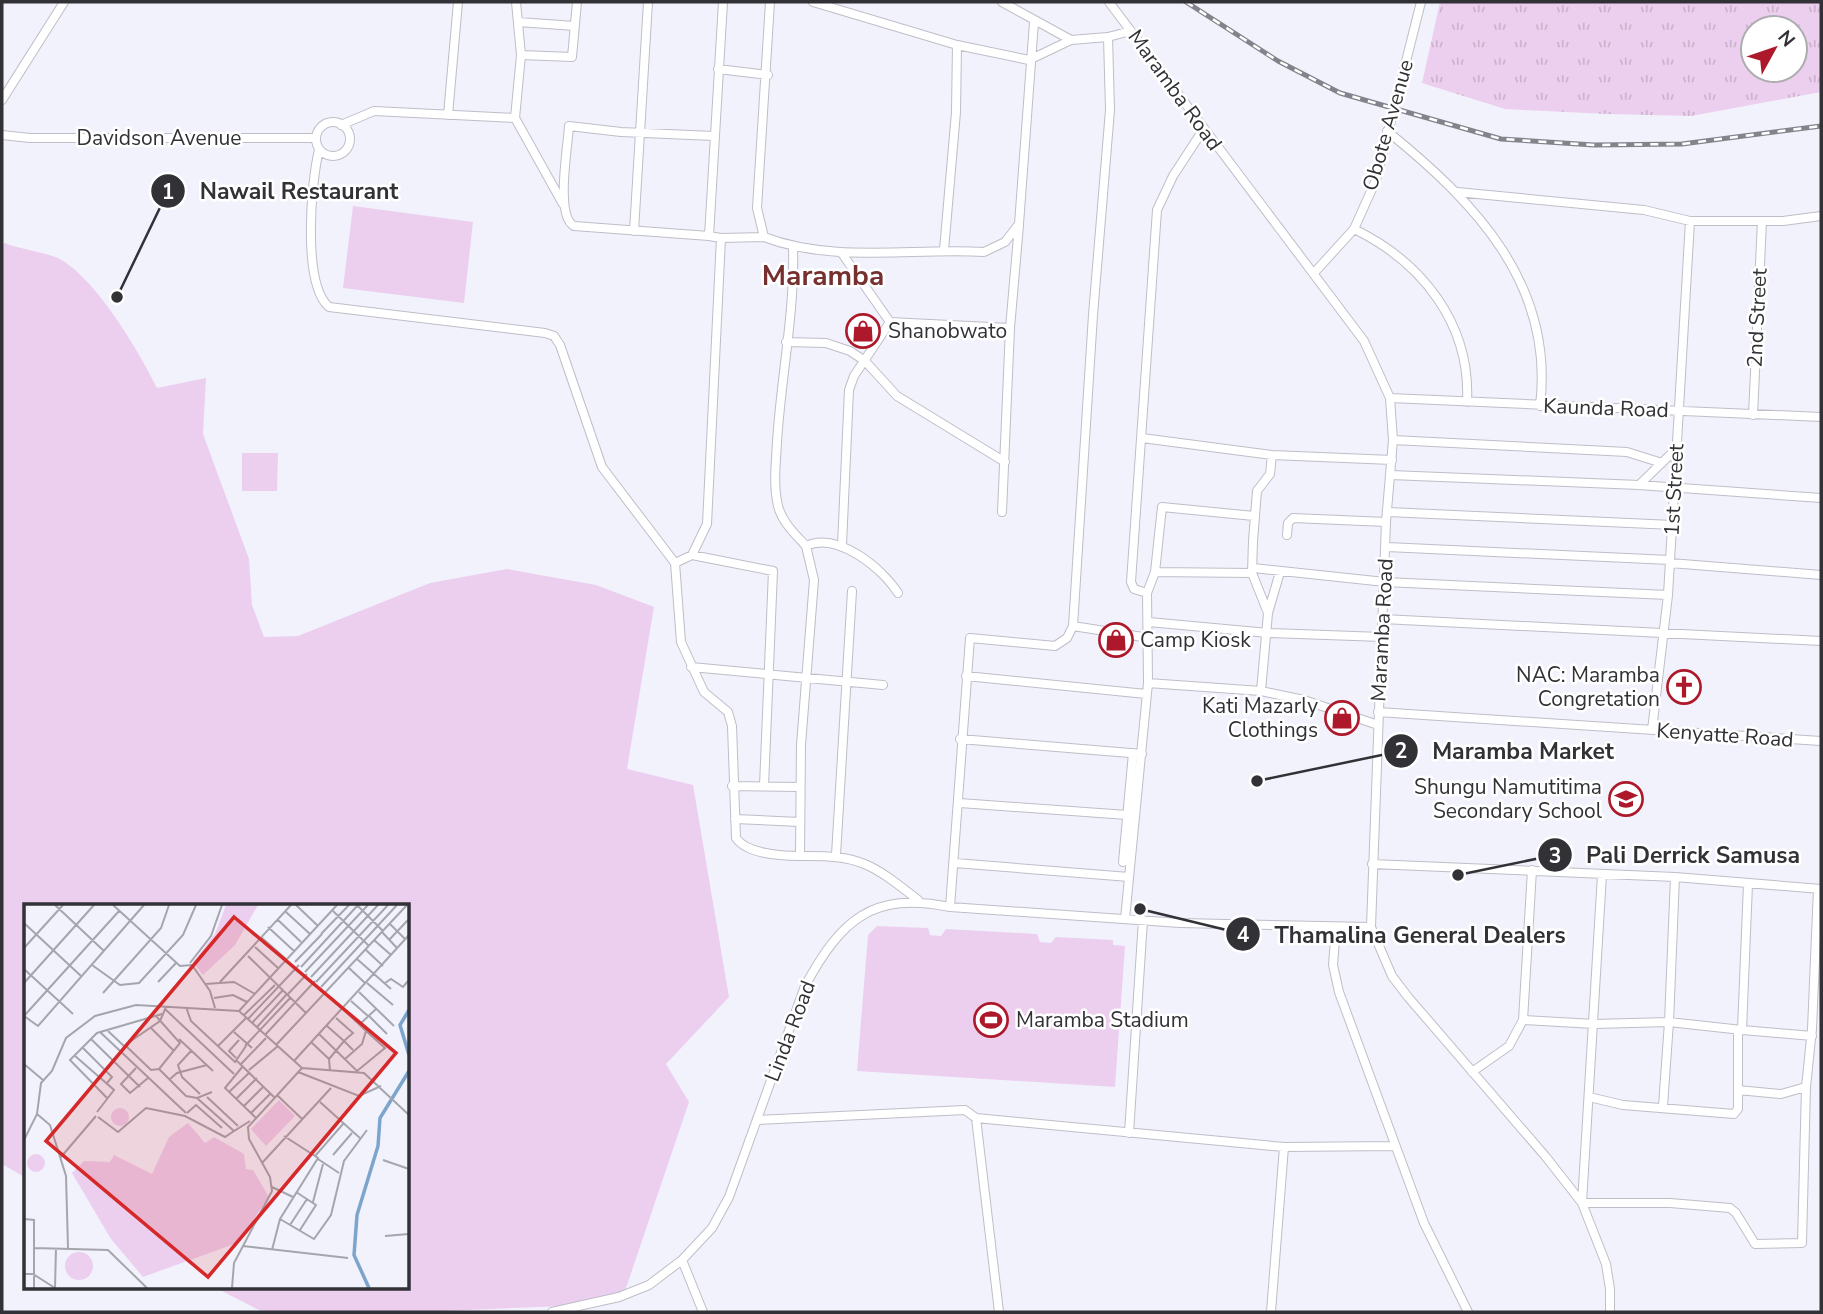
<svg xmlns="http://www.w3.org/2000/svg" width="1823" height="1314" viewBox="0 0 1823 1314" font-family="'Nunito Sans',sans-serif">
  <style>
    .grass { fill: #eccfee }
    .park { fill: url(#park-tufts); fill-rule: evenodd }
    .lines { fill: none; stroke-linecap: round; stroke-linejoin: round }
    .minor-casing { stroke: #bebec8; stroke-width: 10 }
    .minor { stroke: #fff; stroke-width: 8 }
    .rail-casing { stroke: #83838b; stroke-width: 5 }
    .rail { stroke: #fff; stroke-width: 2.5; stroke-dasharray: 8; stroke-linecap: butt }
    .labels { text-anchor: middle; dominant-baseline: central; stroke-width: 5; stroke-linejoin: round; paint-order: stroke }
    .street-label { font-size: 21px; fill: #313136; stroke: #fff }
    .poi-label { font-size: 21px; fill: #313136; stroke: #fff; text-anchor: start }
    .district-label { font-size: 28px; font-weight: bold; fill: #773030; stroke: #fff }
    .inset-river { fill: none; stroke: #7da5cb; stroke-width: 3.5 }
    .inset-road { fill: none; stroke: #a5a5ad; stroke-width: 2 }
    .view { fill: #d62828; fill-opacity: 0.15; stroke: #d62828; stroke-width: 3.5 }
    .inset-edge { fill: none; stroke: #313136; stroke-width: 3.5 }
    .leader { fill: none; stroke: #313136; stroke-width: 2.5 }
    .callout-dot { fill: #313136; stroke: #fff; stroke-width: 2.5 }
    .mark-label { font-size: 21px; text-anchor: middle; font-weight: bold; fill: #fff }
    .callout-label { font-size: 23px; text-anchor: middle; font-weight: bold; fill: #313136; stroke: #fff; stroke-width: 5; stroke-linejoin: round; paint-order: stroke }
  </style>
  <defs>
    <pattern id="park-tufts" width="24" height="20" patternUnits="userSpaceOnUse" patternTransform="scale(1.75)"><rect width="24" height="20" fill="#eccfee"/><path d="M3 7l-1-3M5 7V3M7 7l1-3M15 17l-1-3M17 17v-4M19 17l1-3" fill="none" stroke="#cbb2cd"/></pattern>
  </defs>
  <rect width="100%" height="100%" fill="#f2f2fd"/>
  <path class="grass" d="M353 206 473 222 464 303 343 288Z
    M5 243C20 249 47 253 58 258 95 277 139 351 157 388L206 378 203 434 249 559 252 605 264 637 298 636 430 583 507 569 596 585 654 607 627 769 693 785 729 997 666 1064 689 1102 625 1291 587 1305 423 1312H263L216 1288H408V906H26V1178L2 1164V244Z
    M242 453H278L277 491H242Z
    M877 926 928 928 930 935 941 936 946 929 1037 934 1040 942 1051 943 1056 937 1113 940V945L1125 946 1115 1087 857 1071 868 935Z"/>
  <path class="park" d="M1440 2H1821V92L1691 116 1607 114 1505 109 1422 83ZM1753 28H1795V70H1753Z"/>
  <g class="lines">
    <g class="minor-casing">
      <path id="minor" d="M770 2 757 208 764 237C832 263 911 248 984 252L1005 242 1019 224 1034 22
        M813 2 957 45 1029 60 1071 40 1108 37 1131 31
        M1002 2 1071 40
        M1109 2 1364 341 1390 398 1393 440 1386 522 1371 927 1392 976 1408 997 1546 1157 1582 1203 1606 1264 1610 1289V1312
        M518 22 575 26
        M521 55 572 57 577 2
        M718 69 768 75
        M2 100 64 2
        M448 115 458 2
        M515 118 563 204
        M316 139a17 17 0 1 1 34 0a17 17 0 1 1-34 0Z
        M341 125 374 111 515 118 521 55 516 2
        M1203 130 1173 176 1157 210 1131 582 1134 589 1147 593 1155 572 1162 507 1254 516
        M1387 131C1475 202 1555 285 1540 406
        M2 135 30 138H316
        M319 150C311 182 302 284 329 307L545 333 554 336 560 345 602 467 675 563 681 642 704 692 728 712 732 726 736 838C747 854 782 856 800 856
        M1457 192 1644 210 1690 221H1783L1821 216
        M1354 229C1422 262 1471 324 1467 402
        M634 231 648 2
        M709 236 574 226C555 216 568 146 569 126L621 132 714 136
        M721 238 764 237
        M793 248C795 312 781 377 777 442 776 463 773 485 778 506 782 522 795 534 806 546
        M944 250 956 112 957 45
        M841 252 890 322
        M1314 273 1354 229 1376 180 1421 2
        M786 342 826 343 850 351 865 361 897 396 1005 462
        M1390 398 1821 417
        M1753 415 1762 221
        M1142 438 1272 455 1392 460
        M1393 440 1627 452 1662 463
        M1391 475 1639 485 1821 498
        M1639 485 1678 447
        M1002 512 1010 328 1019 225
        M1388 512 1673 525
        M1287 535 1288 523 1293 518 1386 522
        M842 545 849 390 854 376 890 322 1010 328
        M1387 547 1670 560
        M692 555 707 524 721 238 709 236 723 2
        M675 563 692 555 773 571 764 786
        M1670 563 1821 575
        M1253 568 1385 582 1668 595
        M1155 572 1252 573
        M898 593C882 568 837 531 806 546L814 580 801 745 800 856C860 855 871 863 918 900
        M1268 613 1252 573 1253 541 1257 491 1270 474 1272 455
        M1383 619 1821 641
        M1149 622 1268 633 1382 637
        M1073 626 1149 638
        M691 667 883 685
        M966 676 1146 694
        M1148 683 1261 691 1304 700 1378 725
        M1261 691 1268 613 1280 572
        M1378 712 1821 741
        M1652 730 1668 595 1690 221
        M960 739 1142 754
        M732 786 800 787
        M960 803 1127 815
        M735 819 800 822
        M836 855 852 591
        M1123 862 1133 753
        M955 863 1129 877
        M1372 864 1675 877 1821 889
        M1602 875 1582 1203H1670L1730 1208 1736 1213 1755 1244 1802 1243 1806 1087
        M1675 877 1669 1022 1742 1030 1748 884
        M950 907 970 638 1055 646 1067 638 1073 626 1093 315 1110 110 1108 37
        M1125 919 1148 683 1147 593
        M1336 927 1333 965 1339 992 1424 1223 1468 1312
        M1523 1020 1594 1024 1669 1022 1663 1106
        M1742 1030 1812 1036
        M1472 1072 1509 1046 1523 1020 1532 870
        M1738 1090 1781 1094 1806 1087 1812 1029 1818 889
        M1589 1097 1623 1105 1734 1114 1738 1109V1030
        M976 1118 999 1312
        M758 1120 965 1110 976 1118 1284 1147 1393 1146
        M1129 1133 1143 920
        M682 1260 703 1312
        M552 1312 619 1297 649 1285 682 1260 712 1228 729 1197 805 986C841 920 872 891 950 907L1180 923 1371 927
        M1271 1312 1284 1147"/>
    </g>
    <use href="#minor" class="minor"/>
    <g class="rail-casing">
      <path id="rail" d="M1186 2 1278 61 1340 93 1501 139 1594 145 1682 144 1821 126"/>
    </g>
    <use href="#rail" class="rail"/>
  </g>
  <defs>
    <g id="shop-ring" transform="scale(1.75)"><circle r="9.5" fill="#fff" stroke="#ad192b" stroke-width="1.5"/><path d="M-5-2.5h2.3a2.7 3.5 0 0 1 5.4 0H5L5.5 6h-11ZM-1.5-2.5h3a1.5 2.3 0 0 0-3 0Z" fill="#ad192b"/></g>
    <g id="church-ring" transform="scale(1.75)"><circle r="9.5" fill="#fff" stroke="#ad192b" stroke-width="1.5"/><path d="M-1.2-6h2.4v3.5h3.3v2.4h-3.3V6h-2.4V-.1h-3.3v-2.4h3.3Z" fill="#ad192b"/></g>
    <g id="school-ring" transform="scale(1.75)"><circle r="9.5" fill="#fff" stroke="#ad192b" stroke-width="1.5"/><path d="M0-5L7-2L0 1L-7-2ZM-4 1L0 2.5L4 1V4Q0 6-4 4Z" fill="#ad192b"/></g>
    <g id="stadium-ring" transform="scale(1.75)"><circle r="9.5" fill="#fff" stroke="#ad192b" stroke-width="1.5"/><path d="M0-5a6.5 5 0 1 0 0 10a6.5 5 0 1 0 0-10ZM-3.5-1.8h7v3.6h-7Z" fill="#ad192b"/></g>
  </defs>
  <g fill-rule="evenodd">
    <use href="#shop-ring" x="863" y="331"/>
    <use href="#shop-ring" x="1116" y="640"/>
    <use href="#church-ring" x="1684" y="687"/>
    <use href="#shop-ring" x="1342" y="718"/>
    <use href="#school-ring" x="1626" y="799"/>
    <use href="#stadium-ring" x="991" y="1020"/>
  </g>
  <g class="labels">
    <g class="street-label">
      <text transform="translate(1175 90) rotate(54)">Maramba Road</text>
      <text transform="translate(1388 125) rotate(-74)">Obote Avenue</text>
      <text x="159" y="138">Davidson Avenue</text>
      <text transform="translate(1757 318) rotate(-87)">2nd Street</text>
      <text transform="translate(1606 408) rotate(2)">Kaunda Road</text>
      <text transform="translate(1674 490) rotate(-87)">1st Street</text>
      <text transform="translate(1382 630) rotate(-87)">Maramba Road</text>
      <text transform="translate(1725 735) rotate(4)">Kenyatte Road</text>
      <text transform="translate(790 1031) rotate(-69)">Linda Road</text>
    </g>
    <g class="poi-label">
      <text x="888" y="331">Shanobwato</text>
      <text x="1140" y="640">Camp Kiosk</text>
      <text x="1660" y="675" text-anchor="end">NAC: Maramba<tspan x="1660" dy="24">Congretation</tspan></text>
      <text x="1318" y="706" text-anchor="end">Kati Mazarly<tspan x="1318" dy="24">Clothings</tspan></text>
      <text x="1602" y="787" text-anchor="end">Shungu Namutitima<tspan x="1602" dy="24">Secondary School</tspan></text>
      <text x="1016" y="1020">Maramba Stadium</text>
    </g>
    <g class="district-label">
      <text x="823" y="276">Maramba</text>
    </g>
  </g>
  <g transform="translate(24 904)">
    <rect width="385" height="385" fill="#f2f2fd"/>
    <path d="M255 196 271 212 242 242 227 225ZM87 213a9 9 0 1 1 18 0a9 9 0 1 1-18 0ZM164 219 181 239 190 233 220 250 222 265 229 266 245 293 213 339 119 373 87 335 48 269 60 257 86 258 90 251 128 270 145 233ZM3 259a9 9 0 1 1 18 0a9 9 0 1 1-18 0ZM41 362a14 14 0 1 1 28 0a14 14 0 1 1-28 0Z" fill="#eccfee"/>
    <path d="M202 1H234L211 41 179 71 169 58 191 30Z" fill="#eccfee"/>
    <path class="inset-river" d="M385 106 376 121 385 151M345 384 330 351 333 311 354 242 356 214 385 167"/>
    <path class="inset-road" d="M31 1 80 47M89 1 156 62 168 61 186 87 191 104M272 1 294 22M333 1 359 27M309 7 345 42M262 8 286 30M253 15 277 38M0 19 57 72M366 20 381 35M244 23 270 47M358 28 373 44M297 30 325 1M238 34 262 55M350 36 367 51M365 36 384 16M231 43 254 64M0 44 39 1M342 46 359 62M224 52 282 109M333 55 367 85M271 58 298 30M166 59 187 32 198 1M68 61 96 81 115 79 159 31 172 1M277 63 334 1M325 64 341 79M0 65 49 110M281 68 344 1M287 73 354 1M134 78 152 59M196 78 267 1M292 78 364 1M0 79 70 1M343 79 369 101M361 79 367 75 379 83 384 77M181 80 210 78 231 90M297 83 373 1M335 88 370 122M79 89 137 24 145 1M264 90 283 70M190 94 209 91 223 98M327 97 344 112M162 103 167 117 211 158 222 142M141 105 210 170M319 105 342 127 338 140 321 155M215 107 313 1M220 111 251 81M0 112 14 122 120 1M0 112 95 7M345 112 363 130M224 115 275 61M228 119 259 86M336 120 352 105M303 122 320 137 329 129 312 114M233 123 263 90M127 124 150 147M84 127 100 142M76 128 162 209M210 128 228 144M295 130 333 167 361 144 342 127M241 131 291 77M67 135 116 183M155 135 189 167M287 138 305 155 306 167M101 141 127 166 135 165 156 139 132 112M101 141 136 117 142 103M252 141 383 1M194 142 222 114M221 142 267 93M58 143 88 173 83 179M167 147 154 161 158 173 176 190M50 151 90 186 73 208M212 154 205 147 215 136M305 155 320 137 329 146M213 157 251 194M270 157 385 31M0 160 19 176M217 160 242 134M219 162 201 184 232 214M112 164 97 180 106 189 124 174M135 165 162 192 173 194M225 166 254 142M274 168 335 192 357 182M145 176 153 169 183 161M188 188 173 194 210 227 226 217M205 188 226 168M253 191 278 215M183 193 214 222M83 194 46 156 73 129 138 110M212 195 233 174M296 198 337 235M220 202 239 183M163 209 172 201 198 224M227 209 247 189M13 210 26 221 42 272 44 344M74 213 94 228 122 204 161 212 201 233 210 227M319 220 291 252 294 254 256 315 290 335 307 311 320 257 343 226M260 232 291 252M0 236 13 210 17 179 28 167 42 134 71 112 112 101 215 107 278 164 340 169 385 211M309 251 328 229M37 253 72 212M294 255 315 269M359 256 385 265M238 259 307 184M248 283 269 293M272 288 292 301 276 326M289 298 299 260M0 315 10 316V384M266 321 283 295M361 332 385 330M219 342 324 354M10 344 84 346 123 384M248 346 256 315M0 370H9L31 384M31 384 32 344M208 384 210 359 248 287 246 273 225 235 224 223 278 164"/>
    <path class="view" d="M210 13 372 149 184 373 22 237Z"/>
    <rect width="385" height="385" class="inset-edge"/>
  </g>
  <path class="leader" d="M117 297L168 191M1257 781L1401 751M1458 875L1555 855M1140 909L1243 934"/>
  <g class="callout-dot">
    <circle cx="117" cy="297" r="7"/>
    <circle cx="1257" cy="781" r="7"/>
    <circle cx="1458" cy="875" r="7"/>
    <circle cx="1140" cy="909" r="7"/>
    <circle cx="168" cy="191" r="18"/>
    <circle cx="1401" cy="751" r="18"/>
    <circle cx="1555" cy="855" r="18"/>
    <circle cx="1243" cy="934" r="18"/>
  </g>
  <g class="mark-label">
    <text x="168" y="199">1</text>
    <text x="1401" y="758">2</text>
    <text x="1555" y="863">3</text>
    <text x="1243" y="942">4</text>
  </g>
  <g class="callout-label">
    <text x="299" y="199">Nawail Restaurant</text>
    <text x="1523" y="759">Maramba Market</text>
    <text x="1693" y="863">Pali Derrick Samusa</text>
    <text x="1420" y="943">Thamalina General Dealers</text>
  </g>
  <rect width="1823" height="1314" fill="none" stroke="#313136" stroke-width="7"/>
  <g transform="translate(1774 49) rotate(50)"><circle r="33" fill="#ffffff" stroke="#adadaf" stroke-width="2"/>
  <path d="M0-5L12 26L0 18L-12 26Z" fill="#ad192b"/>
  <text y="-10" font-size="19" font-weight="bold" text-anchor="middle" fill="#313136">N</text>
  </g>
</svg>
